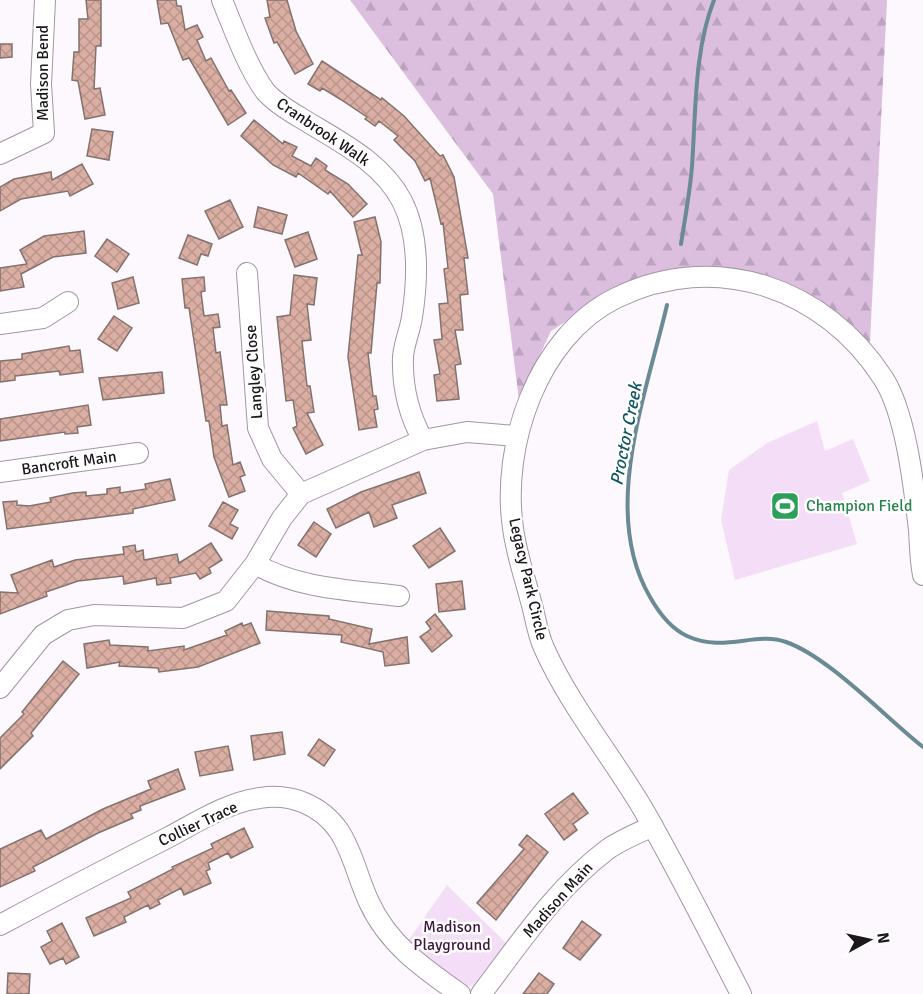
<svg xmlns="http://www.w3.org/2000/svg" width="923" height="994" viewBox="0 0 923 994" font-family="Signika,sans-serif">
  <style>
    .green { fill: #f4ddf6 }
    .forest { fill: url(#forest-firs) }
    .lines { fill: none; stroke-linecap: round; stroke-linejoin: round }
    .stream { stroke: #6a8b96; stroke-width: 4 }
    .building { fill: url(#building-cross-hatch); stroke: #83726d; stroke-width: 1.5 }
    .minor-casing { stroke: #a296a3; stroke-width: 22 }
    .minor { stroke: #fff; stroke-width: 20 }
    .labels { text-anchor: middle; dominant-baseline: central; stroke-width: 5; stroke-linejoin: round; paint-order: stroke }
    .street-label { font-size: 16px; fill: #1b171b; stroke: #fff }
    .leisure-label { font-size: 16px; fill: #27864d; stroke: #fff; text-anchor: start }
    .park-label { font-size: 16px; fill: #3d1740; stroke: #fff }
    .water-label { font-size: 18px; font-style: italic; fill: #115665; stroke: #fff }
  </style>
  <defs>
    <pattern id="forest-firs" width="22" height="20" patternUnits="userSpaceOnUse" patternTransform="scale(1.5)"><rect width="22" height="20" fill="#dcbedf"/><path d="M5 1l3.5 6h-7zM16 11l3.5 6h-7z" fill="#bca3bf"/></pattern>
    <pattern id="building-cross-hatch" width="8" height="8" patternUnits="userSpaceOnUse" patternTransform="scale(1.5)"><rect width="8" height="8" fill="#dbaea3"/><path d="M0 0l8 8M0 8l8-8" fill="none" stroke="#bb958c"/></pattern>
  </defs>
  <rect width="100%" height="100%" fill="#fdf8fd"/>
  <path class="green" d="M817 421 825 451 853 439 870 481 842 493 857 544 735 580 721 520 729 470 767 443Z
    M447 885 508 945 476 985 463 986 408 941Z"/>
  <path class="forest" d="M350 0H887L869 362 770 284 623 285 551 331 519 400 493 194Z"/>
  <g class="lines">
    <path class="stream" d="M681 244C685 218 690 192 692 166 696 111 694 51 714 0
      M667 305C646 395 600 512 650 597 659 613 670 628 687 636 724 653 756 631 786 642 829 657 885 717 923 747"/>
  </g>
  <path class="building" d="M86 0H101V46H96L94 89 100 88 105 115 85 119 78 81 72 80 74 52H79V19H88Z
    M157 0H176L177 6H181L185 30 197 25 203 37 197 40 206 61 211 58 229 91 231 90 246 113 228 125 189 58 183 60 168 23 161 24Z
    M267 0H287L296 31 313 64 295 74 277 42 274 43 265 18 270 17Z
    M0 44H12V57L0 58Z
    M322 61 381 100 382 98 404 116 440 156 443 155 454 177 468 258H464L468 294 460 295 463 330H455L461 364 455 365 459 399 437 401 434 375 440 374 434 340 442 339 439 304 448 303 444 269 448 268 443 223 441 224 430 178 425 181 415 161 394 140 398 136 379 121 375 126 365 119 367 117 340 99 322 88 320 91 308 84Z
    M254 120 283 144 284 141 297 147 292 156 311 166 316 158 327 166 325 170 348 184 367 204 353 217 330 191 328 194 298 173 296 177 273 165 241 136Z
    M92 129 113 132 109 160 87 156Z
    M82 164 93 184 70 196 68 191 21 199 0 211V187L14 179 51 172 52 180Z
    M230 200 243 227 219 239 205 211Z
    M258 207 287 215 282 234 254 227Z
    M375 217 381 242 380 283H377L371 353H368L373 396H376L378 409 374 410 377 427 359 430 348 357 358 255H362L354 222Z
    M84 231 86 253 53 257 21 274 24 287 0 291V268L27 264 20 250 44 236Z
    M308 232 317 259 295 267 285 240Z
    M188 235 212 244 208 256 201 254 197 265 179 258Z
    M107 239 129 254 117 272 95 256Z
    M294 275 317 278 314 305 307 304 311 340 302 341 307 386H310L314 412 307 413 323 445 306 454 293 428 297 426 293 400 286 401 277 317 290 315Z
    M133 277 139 303 118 309 112 283Z
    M204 277 205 291 201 292 204 316 218 314 220 327 213 328 216 353 220 352 227 405H220L222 426 227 425 233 465 240 462 245 475 240 477 245 491 229 497 214 457 209 421H206L189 308H185L182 279Z
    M114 316 132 328 117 351 98 339Z
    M69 346 70 351 80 350 83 372 60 375 59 371 15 376V380L0 382V361L22 359V354Z
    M162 372 164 393 103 400 99 378Z
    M88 405 91 425 77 427 78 433 65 434V432L0 441V419Z
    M419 472 426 493 392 505 397 518 374 527 369 512 336 528 327 509 361 492Z
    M170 479 175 500 133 509V513L7 529 3 502 17 501V505L29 506 51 502 50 498 73 493 86 492V496L107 494V489L120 487V493L146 489 145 484Z
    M223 502 238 510 230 524 238 528 232 539 209 526Z
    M314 522 331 534 316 557 298 545Z
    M440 528 455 551 429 568 413 546Z
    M211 543 222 560 209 568 211 573 200 579 196 573 170 578 171 583 157 585 156 578 124 584 123 576 78 581 46 592 47 596 0 614V592L18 593 11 575 52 560 54 567 75 560 124 554 123 547 135 545 136 552 143 550 144 560 177 554 179 563Z
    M462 581 465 609 439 612 436 584Z
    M267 611 329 616V619L372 629 369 644 407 637 409 663 385 666 383 652 341 642 342 635 266 630Z
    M435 614 452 636 432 652 420 637 431 629 426 622Z
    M242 623 243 626 251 623 260 643 198 667 159 672 158 668 119 666 120 662 87 668 84 644 109 640 110 645 148 647V651L184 646V650L227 635 225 631Z
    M63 661 79 674 31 733 33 736 0 769V738L24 714 22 712Z
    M282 732 285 754 254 760 251 736Z
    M319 739 335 750 324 766 308 755Z
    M228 746 233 770 200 776 195 752Z
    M178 769 185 789 140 806 141 810 131 814 133 818 98 833 33 867 35 871 0 887V849L41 830 46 839 103 809 151 789 148 781Z
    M573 793 588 813 573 824 577 830 564 840 545 814Z
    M244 828 253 847 231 858 228 853 208 863 210 869 206 871 211 883 184 895 181 888 158 900 160 904 150 909 148 905 124 917 126 922 94 936 86 918 131 898 128 892 173 869 172 867 213 848 211 844Z
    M527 835 548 852 496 920 477 903 524 849 519 845Z
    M582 921 601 935 580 960 563 948Z
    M62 923 79 957 66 964 63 958 50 964 41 947 52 941 47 931Z
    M8 973 30 974 29 994H7Z
    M539 973 554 984 547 994H523Z"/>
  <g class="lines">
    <g class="minor-casing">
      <path id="minor" d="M222 0C233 27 248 68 265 91 274 102 289 111 301 118 338 141 381 161 402 201 420 236 418 279 412 317 410 331 404 343 403 357 402 386 409 415 423 440
        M0 154 44 133 41 84 45 0
        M247 273 258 428 272 459 301 494
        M0 324 43 318 68 302
        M0 472 138 453
        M255 564C299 589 349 590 399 596
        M0 688 43 635 68 620 94 615 183 618 226 601 255 564 282 518 301 494 423 440 467 432 516 436
        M0 925C56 895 112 866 169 837 197 822 228 802 260 798 291 793 321 805 339 831 353 852 358 879 369 902 388 944 423 968 460 994
        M481 994C520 943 556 888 608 849 621 840 638 833 653 826
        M741 994C709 932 678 870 643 809 611 755 570 706 544 648 537 633 535 614 530 598 524 575 516 552 513 528 501 446 537 337 616 298 715 249 825 288 883 378 906 413 914 487 919 530 920 545 920 560 923 575"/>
    </g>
    <use href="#minor" class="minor"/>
  </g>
  <defs>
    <g id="stadium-square" transform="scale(1.5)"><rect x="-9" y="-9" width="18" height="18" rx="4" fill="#2e9e5b" stroke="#fff"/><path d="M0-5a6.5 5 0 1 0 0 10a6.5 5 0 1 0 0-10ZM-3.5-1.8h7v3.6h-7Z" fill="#fff"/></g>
  </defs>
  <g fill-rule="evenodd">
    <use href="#stadium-square" x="785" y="506"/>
  </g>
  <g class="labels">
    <g class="street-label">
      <text transform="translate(43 73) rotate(-90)">Madison Bend</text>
      <text transform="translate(323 132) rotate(34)">Cranbrook Walk</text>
      <text transform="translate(254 372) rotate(-94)">Langley Close</text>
      <text transform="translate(69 463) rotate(-8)">Bancroft Main</text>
      <text transform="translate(528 579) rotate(77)">Legacy Park Circle</text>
      <text transform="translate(198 824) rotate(-25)">Collier Trace</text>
      <text transform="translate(558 900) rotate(-48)">Madison Main</text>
    </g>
    <g class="leisure-label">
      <text x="806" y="506">Champion Field</text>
    </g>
    <g class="park-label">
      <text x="452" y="927">Madison<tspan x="452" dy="18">Playground</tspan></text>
    </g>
    <g class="water-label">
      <text transform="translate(626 434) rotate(-79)">Proctor Creek</text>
    </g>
  </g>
  <g transform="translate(869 940) rotate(82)" stroke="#ffffff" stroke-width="4.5" paint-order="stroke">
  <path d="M0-4.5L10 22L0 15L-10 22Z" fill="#1b171b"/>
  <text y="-9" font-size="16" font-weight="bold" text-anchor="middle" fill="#1b171b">N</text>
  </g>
</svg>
